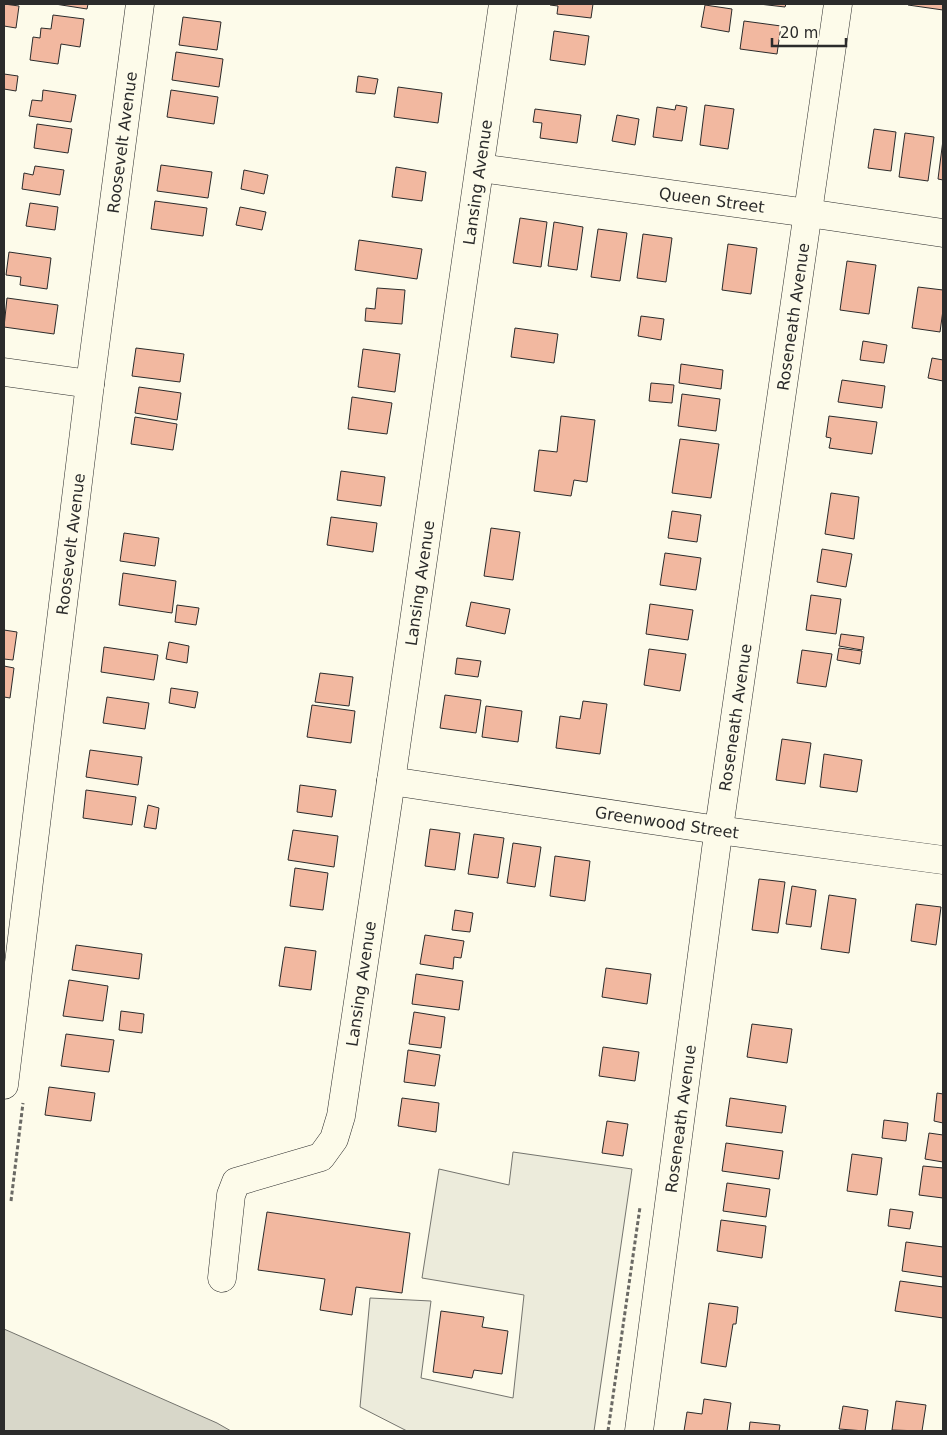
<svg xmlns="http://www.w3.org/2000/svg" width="947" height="1435" viewBox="0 0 947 1435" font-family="'DejaVu Sans',sans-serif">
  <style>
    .green { fill: #ecebdb; stroke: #74746e }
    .water { fill: #d8d7c9; stroke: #74746e }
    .building { fill: #f2b8a0; stroke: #2b2b2b }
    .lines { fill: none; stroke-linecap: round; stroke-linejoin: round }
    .minor-casing { stroke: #2b2b2b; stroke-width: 29 }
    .path { stroke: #6a6964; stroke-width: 3; stroke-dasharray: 4 2.5; stroke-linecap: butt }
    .minor { stroke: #fdfbea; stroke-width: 28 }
    .labels { text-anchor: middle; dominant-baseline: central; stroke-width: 4; stroke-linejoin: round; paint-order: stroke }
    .street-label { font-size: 16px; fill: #2b2b2b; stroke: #fdfbea }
  </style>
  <rect width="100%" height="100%" fill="#fdfbea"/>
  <path class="green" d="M513 1152 632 1169 594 1431H407L360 1407 370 1298 431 1301 421 1378 513 1398 524 1295 422 1278 439 1169 509 1185Z"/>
  <path class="water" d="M4 1329 217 1423 231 1431H4Z"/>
  <path class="building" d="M4 4 19 6 16 28 4 26Z
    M55 4H88L87 9Z
    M551 4H593L591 18 557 14 558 6 550 5Z
    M759 4H786L785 7Z
    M908 4H943V10L908 5Z
    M705 5 732 9 729 32 701 27Z
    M53 15 84 19 80 47 61 44 58 64 30 60 33 37 40 38 41 28 51 29Z
    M183 17 221 22 217 50 179 45Z
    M744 21 781 26 777 54 740 49Z
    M554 31 589 36 585 65 550 60Z
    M176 52 223 59 219 87 172 80Z
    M4 74 18 76 16 91 4 89Z
    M358 76 378 79 375 94 356 92Z
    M398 87 442 93 438 123 394 117Z
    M43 90 76 95 71 122 29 116 32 100 42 101Z
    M171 90 218 97 214 124 167 117Z
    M676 105 687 107 682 141 653 137 657 107 675 110Z
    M705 105 734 109 728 149 700 145Z
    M535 109 581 115 577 143 540 138 542 123 533 122Z
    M617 115 639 119 635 145 612 141Z
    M37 124 72 129 68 153 34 148Z
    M874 129 896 132 891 171 868 168Z
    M905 133 934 137 928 181 899 177Z
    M943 140V180L938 179Z
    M161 165 212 172 208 198 157 191Z
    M35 166 64 170 60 195 22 189 24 173 33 175Z
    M396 167 426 172 422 201 392 197Z
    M244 170 268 175 264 194 241 189Z
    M155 201 207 208 203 236 151 229Z
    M30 203 58 207 55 230 26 226Z
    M240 207 266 212 262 230 236 225Z
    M520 218 547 222 541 267 513 263Z
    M554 222 583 227 577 270 548 266Z
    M598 229 627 233 620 281 591 277Z
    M643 234 672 238 666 282 637 278Z
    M359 240 422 249 417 279 355 270Z
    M728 244 757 248 751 294 722 290Z
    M9 252 51 258 47 289 20 285 21 277 6 275Z
    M847 261 876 265 869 314 840 310Z
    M918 287 943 290V310L940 332 912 328Z
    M377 288 405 290 402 324 365 321 366 308 375 309Z
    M7 298 58 305 54 334 4 327Z
    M641 316 664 319 661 340 638 336Z
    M515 328 558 334 554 363 511 357Z
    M863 341 887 345 884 363 860 360Z
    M136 348 184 354 180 382 132 376Z
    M363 349 400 354 395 392 358 387Z
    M932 358 943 360V381L928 378Z
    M681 364 723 370 721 389 679 383Z
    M842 380 885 386 882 408 838 402Z
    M651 383 674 385 672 403 649 401Z
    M139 387 181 393 177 420 135 413Z
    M682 394 720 399 716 431 678 426Z
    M352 397 392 403 387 434 348 429Z
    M561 416 595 420 587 482 574 480 571 496 534 491 539 450 557 452Z
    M829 416 877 422 872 454 829 448 831 438 826 437Z
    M135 417 177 424 173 450 131 444Z
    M680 439 719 444 711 498 672 493Z
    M341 471 385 477 381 506 337 500Z
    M831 493 859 497 854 539 825 534Z
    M672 511 701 515 697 542 668 538Z
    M331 517 377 523 373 552 327 545Z
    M491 528 520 532 513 580 484 576Z
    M124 533 159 538 155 566 120 561Z
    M822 549 852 554 846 587 817 582Z
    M665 553 701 558 696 590 660 585Z
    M123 573 176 581 172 613 119 605Z
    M811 595 841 599 836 634 806 630Z
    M471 602 510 609 505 634 466 626Z
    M650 604 693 610 688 640 646 634Z
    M177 605 199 608 196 625 175 622Z
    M4 630 17 632 13 660 4 659Z
    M841 634 864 637 862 650 839 646Z
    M169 642 189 646 187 663 166 659Z
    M104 647 158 655 154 680 101 672Z
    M839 648 862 651 860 664 837 660Z
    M649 649 686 654 680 691 644 685Z
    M802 650 832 654 826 687 797 683Z
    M457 658 481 661 478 677 455 674Z
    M4 666 14 668 10 698 4 697Z
    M320 673 353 677 349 706 315 702Z
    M171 688 198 692 195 708 169 703Z
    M445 695 481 700 476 733 440 728Z
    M107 697 149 703 145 729 103 723Z
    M583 701 607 704 600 754 556 748 560 716 580 719Z
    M312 705 355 711 351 743 307 737Z
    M486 706 522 711 518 742 482 737Z
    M782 739 811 743 805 784 776 780Z
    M90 750 142 757 138 785 86 777Z
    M824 754 862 760 857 792 820 787Z
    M300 785 336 790 332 817 297 812Z
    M86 790 136 797 132 825 83 818Z
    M148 805 159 808 156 829 144 827Z
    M430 829 460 833 455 870 425 866Z
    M293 830 338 836 334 867 288 860Z
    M474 834 504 838 498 878 468 874Z
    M513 843 541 847 535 887 507 883Z
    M555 856 590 861 585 901 550 896Z
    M295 868 328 873 323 910 290 906Z
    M759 879 785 882 778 933 752 930Z
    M792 886 816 890 811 927 786 924Z
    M829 895 856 899 849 953 821 949Z
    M916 904 941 907 936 945 911 941Z
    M455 910 473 913 470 932 452 930Z
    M425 935 464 941 461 958 454 957 453 969 420 964Z
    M76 945 142 954 139 979 72 970Z
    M285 947 316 951 311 990 279 986Z
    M606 968 651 974 647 1004 602 997Z
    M416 974 463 981 459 1010 412 1004Z
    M69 980 108 986 103 1021 63 1016Z
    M121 1011 144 1014 142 1033 119 1030Z
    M414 1012 445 1017 441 1048 409 1044Z
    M752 1024 792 1029 787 1063 747 1057Z
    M66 1034 114 1040 109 1072 61 1066Z
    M603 1047 639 1052 635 1081 599 1076Z
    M408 1050 440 1055 435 1086 404 1082Z
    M49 1087 95 1093 91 1121 45 1115Z
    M937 1093 943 1094V1123L934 1121Z
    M402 1098 439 1103 436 1132 398 1126Z
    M730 1098 786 1106 782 1133 726 1126Z
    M884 1120 908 1123 906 1141 882 1138Z
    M607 1121 628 1124 623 1156 602 1153Z
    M929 1133 943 1135V1162L925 1159Z
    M726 1143 783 1151 779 1179 722 1171Z
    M852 1154 882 1158 877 1195 847 1191Z
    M923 1166 943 1168V1198L919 1195Z
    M727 1183 770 1189 766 1217 723 1211Z
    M890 1209 913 1212 910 1229 888 1226Z
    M267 1212 410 1233 402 1293 356 1287 352 1315 320 1310 325 1279 258 1270Z
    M721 1220 766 1226 762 1258 717 1251Z
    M906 1242 943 1247V1277L902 1271Z
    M900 1281 943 1287V1318L895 1311Z
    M709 1303 738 1307 736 1324H733L726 1367 701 1363Z
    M441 1311 484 1317 482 1327 508 1331 502 1374 474 1370 472 1378 433 1372Z
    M704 1399 731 1403 727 1431H684L687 1412 702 1414Z
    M896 1401 926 1405 922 1431 892 1430Z
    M843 1406 868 1410 865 1431 839 1429Z
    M750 1422 780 1425 779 1431H749Z"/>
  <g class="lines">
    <g class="minor-casing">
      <g id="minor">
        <path id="s1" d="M480 168 808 213 943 233"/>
        <path d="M4 372 90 384"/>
        <path id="s2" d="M391 781 718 830 943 860"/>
        <path id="s3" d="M4 1085 90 384 140 4"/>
        <path id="s4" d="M222 1278 231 1195 236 1182 321 1157 334 1139 341 1116 391 781 503 4"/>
        <path id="s5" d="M639 1431 716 849 838 4"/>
      </g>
    </g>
    <path class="path" d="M11 1201 23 1103
      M608 1431 640 1207"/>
    <use href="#minor" class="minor"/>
  </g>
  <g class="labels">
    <g class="street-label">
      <text stroke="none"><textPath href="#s3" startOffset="950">Roosevelt Avenue</textPath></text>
      <text stroke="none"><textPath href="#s4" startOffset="1176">Lansing Avenue</textPath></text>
      <text stroke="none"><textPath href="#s1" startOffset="234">Queen Street</textPath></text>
      <text stroke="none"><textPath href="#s5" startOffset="1125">Roseneath Avenue</textPath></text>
      <text stroke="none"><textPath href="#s3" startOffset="545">Roosevelt Avenue</textPath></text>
      <text stroke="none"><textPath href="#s4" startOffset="771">Lansing Avenue</textPath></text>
      <text stroke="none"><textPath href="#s5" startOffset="720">Roseneath Avenue</textPath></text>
      <text stroke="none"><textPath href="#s2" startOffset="279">Greenwood Street</textPath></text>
      <text stroke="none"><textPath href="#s4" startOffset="366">Lansing Avenue</textPath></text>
      <text stroke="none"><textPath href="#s5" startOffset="315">Roseneath Avenue</textPath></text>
    </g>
  </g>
  <rect width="947" height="1435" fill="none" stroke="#2b2b2b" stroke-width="10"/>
  <path d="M772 38v8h74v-8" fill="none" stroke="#2b2b2b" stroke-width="2.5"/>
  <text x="780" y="38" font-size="15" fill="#2b2b2b" stroke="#fdfbea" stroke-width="4" paint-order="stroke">20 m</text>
</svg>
